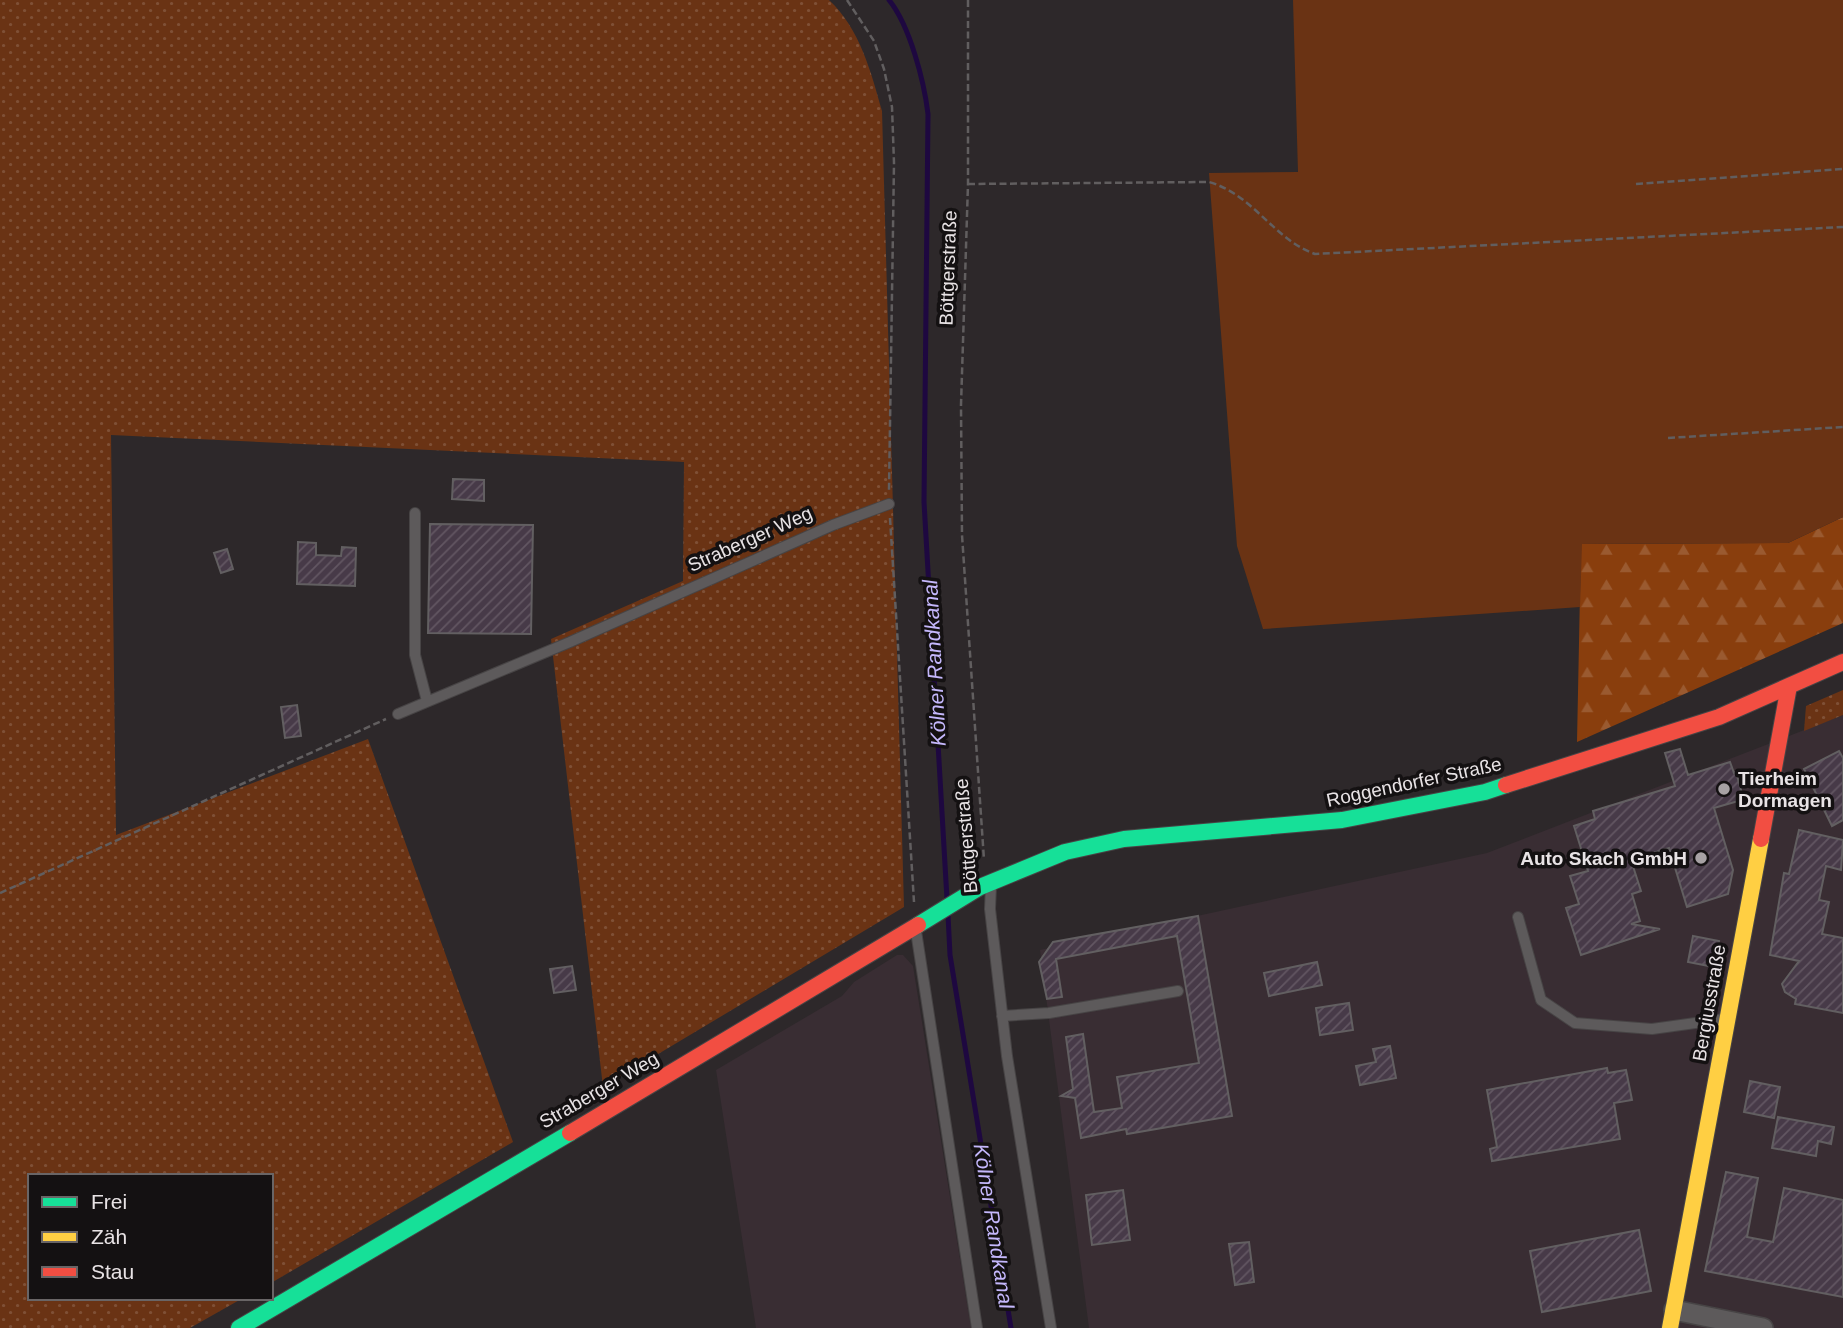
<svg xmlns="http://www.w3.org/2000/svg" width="1843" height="1328" viewBox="0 0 1843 1328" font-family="Arial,sans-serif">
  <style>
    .built { fill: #392d33 }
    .grass { fill: url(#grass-dots) }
    .forest { fill: url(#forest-firs) }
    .garden { fill: #6a3314 }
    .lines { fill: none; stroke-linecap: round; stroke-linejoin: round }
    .stream { stroke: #1e0840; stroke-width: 5 }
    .building { fill: url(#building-hatch); stroke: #625f61; stroke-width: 2 }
    .lane-casing { stroke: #474445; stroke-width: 12 }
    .street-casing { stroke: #474445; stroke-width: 22 }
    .fast-casing { stroke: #474445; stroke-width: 18 }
    .slow-casing { stroke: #474445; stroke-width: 18 }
    .jam-casing { stroke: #474445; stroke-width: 18 }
    .path { stroke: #615e5f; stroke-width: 2.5; stroke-dasharray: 7 3.5; stroke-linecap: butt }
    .lane { stroke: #5d5a5b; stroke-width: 10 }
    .street { stroke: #5d5a5b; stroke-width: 19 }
    .fast { stroke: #16e098; stroke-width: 16 }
    .slow { stroke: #ffcf43; stroke-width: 16 }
    .jam { stroke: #f24e42; stroke-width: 16 }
    .poi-dot { fill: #a7a2a4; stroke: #141112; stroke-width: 2.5 }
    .labels { text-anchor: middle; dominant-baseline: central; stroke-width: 7; stroke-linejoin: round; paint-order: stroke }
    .street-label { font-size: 19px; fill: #e8e3e5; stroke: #141112 }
    .poi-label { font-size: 19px; font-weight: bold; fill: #e8e3e5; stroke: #141112; text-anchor: start }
    .water-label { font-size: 21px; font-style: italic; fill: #c4b7fb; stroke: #141112 }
  </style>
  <defs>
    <pattern id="grass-dots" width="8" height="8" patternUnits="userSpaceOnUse" patternTransform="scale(1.75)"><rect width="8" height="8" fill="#6a3314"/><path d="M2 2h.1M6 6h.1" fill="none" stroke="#7f5036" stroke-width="1.8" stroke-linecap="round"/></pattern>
    <pattern id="forest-firs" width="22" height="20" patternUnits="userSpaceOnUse" patternTransform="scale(1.75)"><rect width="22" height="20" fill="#893e0d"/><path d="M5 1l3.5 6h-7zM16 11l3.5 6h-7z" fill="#9a5a30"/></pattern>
    <pattern id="building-hatch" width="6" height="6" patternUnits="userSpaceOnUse" patternTransform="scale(1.75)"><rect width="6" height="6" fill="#473a48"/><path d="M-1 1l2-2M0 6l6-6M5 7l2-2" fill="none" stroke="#625662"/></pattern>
  </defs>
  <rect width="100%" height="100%" fill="#2d282a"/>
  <path class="built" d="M1843 715V1328H1089L1040 950 1487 853Z
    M897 955H903L913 966 971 1328H756L716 1070 842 996 854 982Z"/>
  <path class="grass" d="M0 0H829C860 29 871 72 882 111L904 907 603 1087 551 639 683 581 684 462 111 435 116 835 368 739 513 1142 271 1283V1176H30V1298H243L190 1328H0Z
    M1843 690V715L1804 731 1806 706Z"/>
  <path class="forest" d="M1843 517V623L1577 742 1581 544 1788 543Z"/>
  <path class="garden" d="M1293 0H1843V517L1788 543 1582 544 1580 607 1263 629 1237 546 1209 173 1298 172Z"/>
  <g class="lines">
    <path class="stream" d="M889 0C910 26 924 81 928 114L924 502 947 899
      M948 915 950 955 1011 1328"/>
  </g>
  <path class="building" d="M453 479 484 480V501L452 499Z
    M430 524 533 525 531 634 428 633Z
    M298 542 316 543V555L341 556 342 547 356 548 355 586 297 584Z
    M227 549 233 569 221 573 214 553Z
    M297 705 301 736 285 738 281 707Z
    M1680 749 1688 775 1730 762 1734 773 1736 772 1743 797 1742 800 1714 808 1733 870 1728 894 1687 907 1669 848 1631 860 1641 891 1632 894 1640 921 1631 924 1660 929 1581 955 1566 908 1579 904 1570 876 1588 871 1574 826 1595 819 1593 811 1675 786 1665 753Z
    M1839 751 1843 758V820L1832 826 1804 769Z
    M1799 830 1843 840 1841 870 1826 866 1819 900 1829 902 1822 934 1843 938V1013L1795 1004 1796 999 1785 992 1782 984 1799 961 1770 955 1784 873 1789 874Z
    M1198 916 1232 1116 1127 1134 1126 1129 1081 1138 1075 1098 1061 1096 1073 1089 1066 1037 1083 1034 1094 1112 1122 1108 1117 1077 1199 1063 1177 936 1056 959 1062 997 1047 999 1039 962 1053 942Z
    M1693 936 1719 941 1714 967 1688 962Z
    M1317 962 1322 985 1269 996 1264 973Z
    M572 966 576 990 554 993 550 969Z
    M1349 1003 1353 1030 1320 1035 1316 1008Z
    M1390 1046 1396 1078 1360 1085 1356 1066 1376 1062 1373 1049Z
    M1607 1068 1608 1073 1626 1070 1632 1100 1614 1103 1620 1139 1492 1161 1490 1149 1497 1147 1487 1090Z
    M1750 1081 1780 1087 1774 1118 1744 1112Z
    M1778 1117 1834 1127 1831 1144 1818 1141 1816 1156 1772 1148Z
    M1726 1172 1758 1178 1747 1237 1773 1242 1784 1188 1843 1200V1297L1705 1271Z
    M1123 1190 1130 1240 1092 1245 1086 1195Z
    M1639 1230 1651 1291 1542 1312 1530 1251Z
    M1249 1242 1254 1282 1235 1285 1229 1244Z"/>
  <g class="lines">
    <g class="lane-casing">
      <path id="lane" d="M415 513V655L427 701
        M398 714 570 642 833 525 889 504
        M991 885 990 909 1007 1056 1051 1328
        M1518 917 1541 1000 1575 1023 1652 1029 1724 1019
        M916 931 977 1328
        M1002 1016 1049 1013 1178 991"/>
    </g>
    <g class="street-casing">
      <path id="street" d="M1674 1310 1763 1328"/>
    </g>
    <g class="fast-casing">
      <path id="fast" d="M918 925 980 887 1065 852 1124 839 1342 820 1485 792 1506 785
        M239 1328 570 1133"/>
    </g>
    <g class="slow-casing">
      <path id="slow" d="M1670 1328 1761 839"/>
    </g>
    <g class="jam-casing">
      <path id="jam" d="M1506 785 1719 717 1843 662
        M1761 839 1789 686
        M570 1133 918 925"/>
    </g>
    <path class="path" d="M847 0 874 41 884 69 892 107 894 163 889 490
      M968 0V184L961 405 962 535 984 860
      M968 184 1209 182C1254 195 1273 239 1315 254L1843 227
      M1636 184 1843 169
      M1668 438 1843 427
      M890 518 914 902
      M0 893 386 719"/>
    <use href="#lane" class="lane"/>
    <use href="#street" class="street"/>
    <use href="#fast" class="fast"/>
    <use href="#slow" class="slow"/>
    <use href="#jam" class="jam"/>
  </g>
  <g class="poi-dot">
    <circle cx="1724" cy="789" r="7"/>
    <circle cx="1701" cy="858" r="7"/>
  </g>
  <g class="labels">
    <g class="street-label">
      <text transform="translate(948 268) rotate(-88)">Böttgerstraße</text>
      <text transform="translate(750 539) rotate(-24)">Straberger Weg</text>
      <text transform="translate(1414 782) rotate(-12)">Roggendorfer Straße</text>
      <text transform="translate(966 836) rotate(-95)">Böttgerstraße</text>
      <text transform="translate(1709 1003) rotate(-80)">Bergiusstraße</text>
      <text transform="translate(599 1090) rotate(-30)">Straberger Weg</text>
    </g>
    <g class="poi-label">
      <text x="1738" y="778">Tierheim<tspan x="1738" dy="22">Dormagen</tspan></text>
      <text x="1687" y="858" text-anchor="end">Auto Skach GmbH</text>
    </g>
    <g class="water-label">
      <text transform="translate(934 663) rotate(-93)">Kölner Randkanal</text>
      <text transform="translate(994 1226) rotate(81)">Kölner Randkanal</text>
    </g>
  </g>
  <rect x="28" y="1174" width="245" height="126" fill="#141112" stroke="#696566" stroke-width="2"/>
  <rect x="42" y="1197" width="35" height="10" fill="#16e098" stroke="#696566" stroke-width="2"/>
  <text x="91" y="1209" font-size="21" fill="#e8e3e5">Frei</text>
  <rect x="42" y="1232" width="35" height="10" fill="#ffcf43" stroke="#696566" stroke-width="2"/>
  <text x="91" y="1244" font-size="21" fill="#e8e3e5">Zäh</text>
  <rect x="42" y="1267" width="35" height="10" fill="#f24e42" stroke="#696566" stroke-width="2"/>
  <text x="91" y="1279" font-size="21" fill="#e8e3e5">Stau</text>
</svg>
